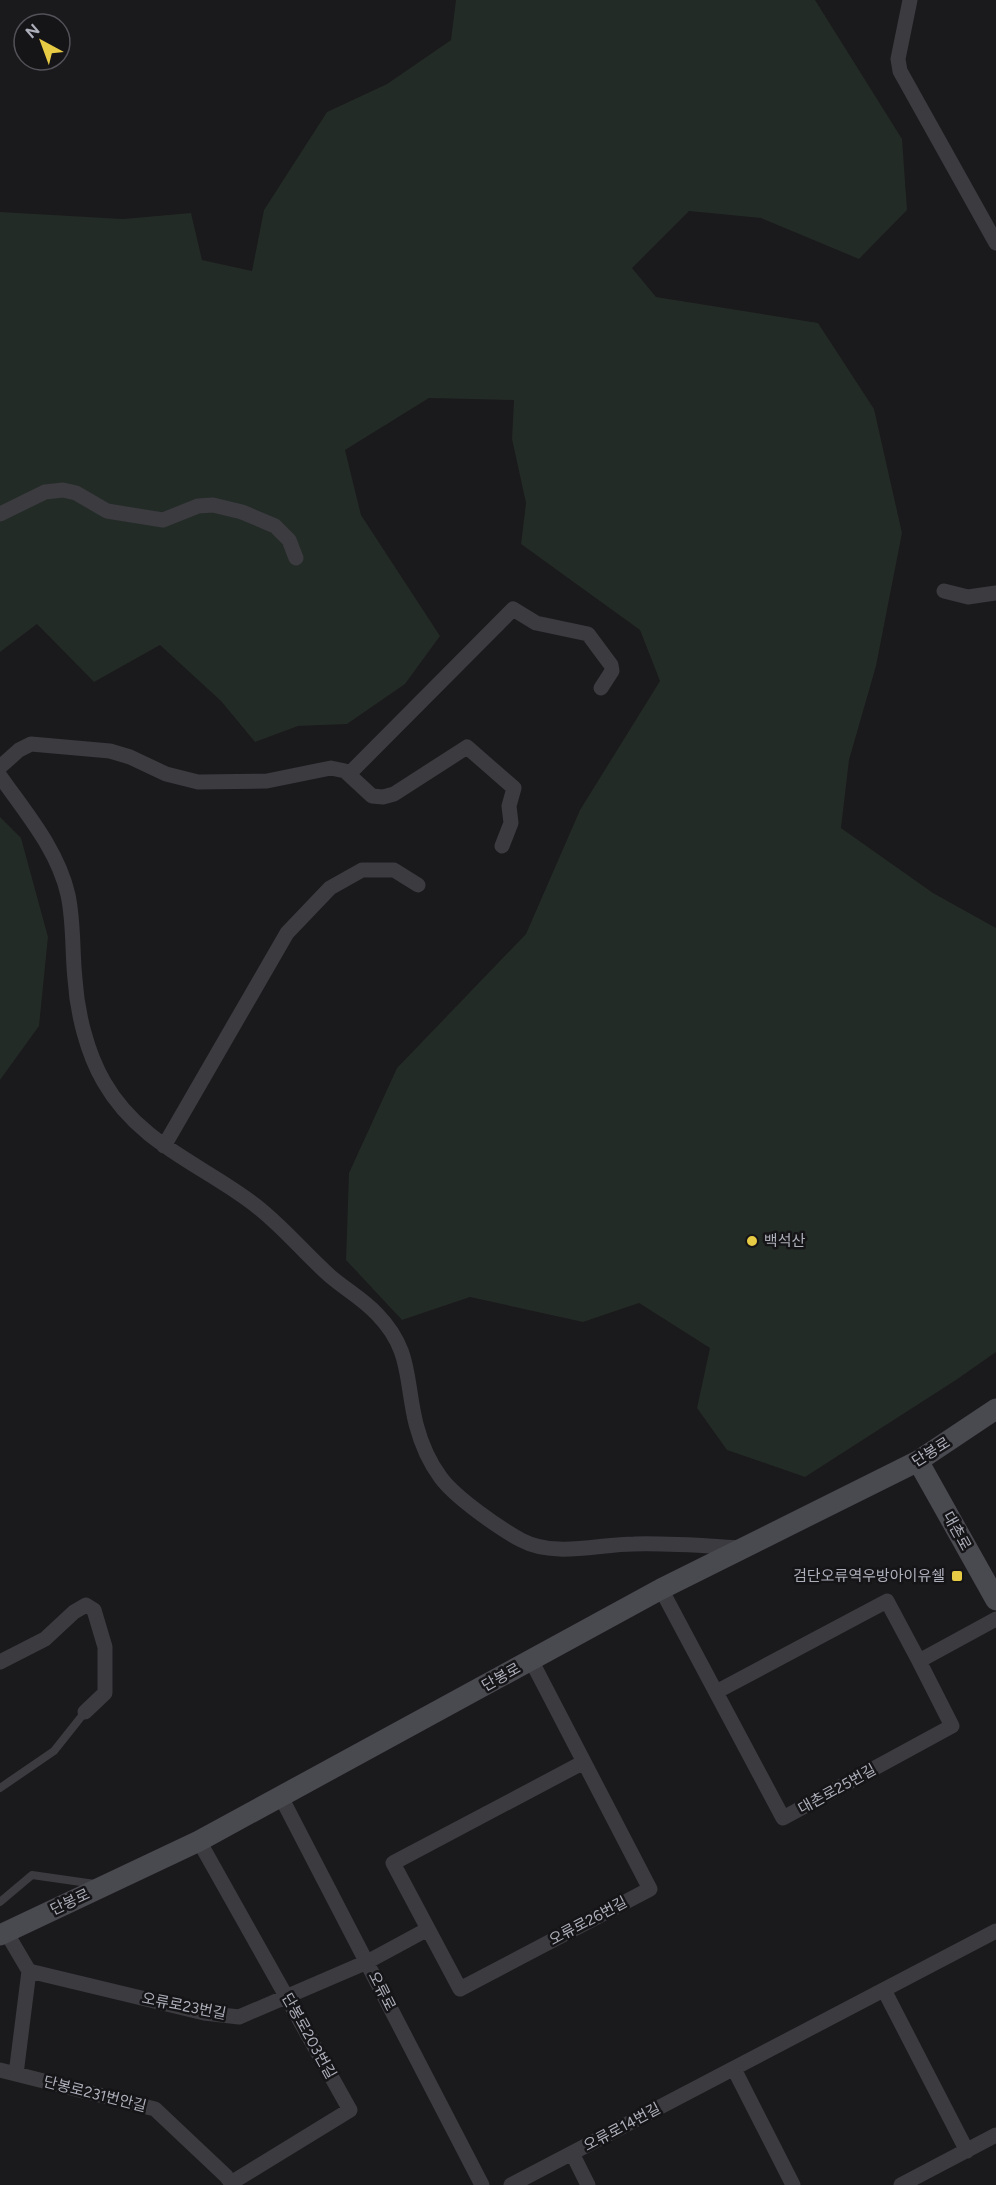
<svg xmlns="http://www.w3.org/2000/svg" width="996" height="2185" viewBox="0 0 996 2185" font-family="Figtree,'Noto Sans KR',sans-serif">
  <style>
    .green { fill: #232b26 }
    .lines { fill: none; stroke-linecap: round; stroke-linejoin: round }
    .lane { stroke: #3b3b40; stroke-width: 8 }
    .street { stroke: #3b3b40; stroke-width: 15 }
    .secondary { stroke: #494950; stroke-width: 21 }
    .poi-dot { fill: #e8cb44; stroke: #151417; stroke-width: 2 }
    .labels { text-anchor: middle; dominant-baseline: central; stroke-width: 5; stroke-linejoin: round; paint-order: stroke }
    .poi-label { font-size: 15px; fill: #adafba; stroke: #151417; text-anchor: start }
    .street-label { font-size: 15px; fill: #adafba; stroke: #151417 }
  </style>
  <rect width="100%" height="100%" fill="#1a191b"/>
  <path class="green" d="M456 0H815L902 139 907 210 859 259 761 218 689 211 632 268 656 297 818 323 874 409 902 533 876 666 849 760 841 828 933 893 996 928V1352L956 1380 805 1477 727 1450 697 1408 710 1348 639 1303 583 1322 470 1297 402 1320 346 1260 349 1173 397 1068 526 934 580 810 660 681 640 630 521 544 526 503 512 439 514 400 429 398 345 450 361 515 440 636 405 684 347 724 298 726 255 742 221 701 160 645 94 682 37 624 0 652V212L123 219 191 213 202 260 252 271 264 210 327 112 387 84 451 40Z
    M0 817 21 838 48 937 39 1026 0 1080Z"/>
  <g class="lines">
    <path class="lane" d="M0 1788 54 1751 85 1712
      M0 1902 32 1875 95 1884"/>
    <path class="street" d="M910 0 898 59 900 71 996 243
      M0 514 45 492 63 490 76 493 107 511 163 520 198 506 213 505 242 512 275 526 289 540 296 558
      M944 591 968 597 996 593
      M0 767 19 750 31 744 110 751 130 757 166 774 198 782 267 781 331 768 345 771 372 796 383 797 394 794 467 747 514 788 509 806 511 823 502 846
      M349 774 513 609 536 623 588 634 611 665 612 671 601 688
      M0 776C26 813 58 850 68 895 74 923 72 951 75 979 77 1012 87 1053 104 1082 139 1143 199 1163 251 1202 280 1223 303 1252 330 1276 345 1289 363 1299 377 1314 412 1350 405 1379 416 1424 421 1443 429 1462 441 1478 456 1498 499 1528 521 1540 555 1558 598 1544 634 1544 670 1543 706 1546 742 1548
      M164 1146 287 933 330 888 362 870H394L418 885
      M661 1589 783 1818 952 1726 919 1661 996 1619
      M531 1660 650 1889 460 1989 393 1863 584 1762
      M0 1662 45 1639 74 1612 86 1605 94 1610 105 1647V1693L85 1712
      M716 1692 887 1601 919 1661
      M281 1797 482 2185
      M199 1841 350 2110 231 2183
      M6 1932 29 1971 204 2013 239 2017 367 1962 428 1929
      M884 1990 967 2151
      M734 2069 793 2185
      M0 2070 155 2109 226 2176 233 2185
      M16 2074 29 1971
      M572 2153 588 2185
      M511 2185 996 1931
      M901 2185 996 2135"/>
    <path class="secondary" d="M918 1461 996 1600
      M0 1935 199 1841 661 1589 918 1461 996 1409"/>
  </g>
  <g class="poi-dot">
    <circle cx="752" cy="1241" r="6"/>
    <rect x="951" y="1570" width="12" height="12" rx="3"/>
  </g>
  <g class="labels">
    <g class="poi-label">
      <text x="764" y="1241">백석산</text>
      <text x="945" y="1576" text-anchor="end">검단오류역우방아이유쉘</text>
    </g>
    <g class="street-label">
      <text transform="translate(931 1452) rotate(-32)">단봉로</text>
      <text transform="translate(957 1531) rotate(61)">대촌로</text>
      <text transform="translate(501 1677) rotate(-29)">단봉로</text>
      <text transform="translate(837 1789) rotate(-29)">대촌로25번길</text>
      <text transform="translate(70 1902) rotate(-25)">단봉로</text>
      <text transform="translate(588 1921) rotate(-28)">오류로26번길</text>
      <text transform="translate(382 1991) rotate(63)">오류로</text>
      <text transform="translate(184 2006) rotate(11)">오류로23번길</text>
      <text transform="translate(309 2036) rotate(61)">단봉로203번길</text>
      <text transform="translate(95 2094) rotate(14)">단봉로231번안길</text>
      <text transform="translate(622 2127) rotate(-28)">오류로14번길</text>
    </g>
  </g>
  <g transform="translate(42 42) rotate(319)"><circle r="28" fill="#151417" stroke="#525258" stroke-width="1.5"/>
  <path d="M0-4.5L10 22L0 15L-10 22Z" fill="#e8cb44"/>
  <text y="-9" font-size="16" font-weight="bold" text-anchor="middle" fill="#adafba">N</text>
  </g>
</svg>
